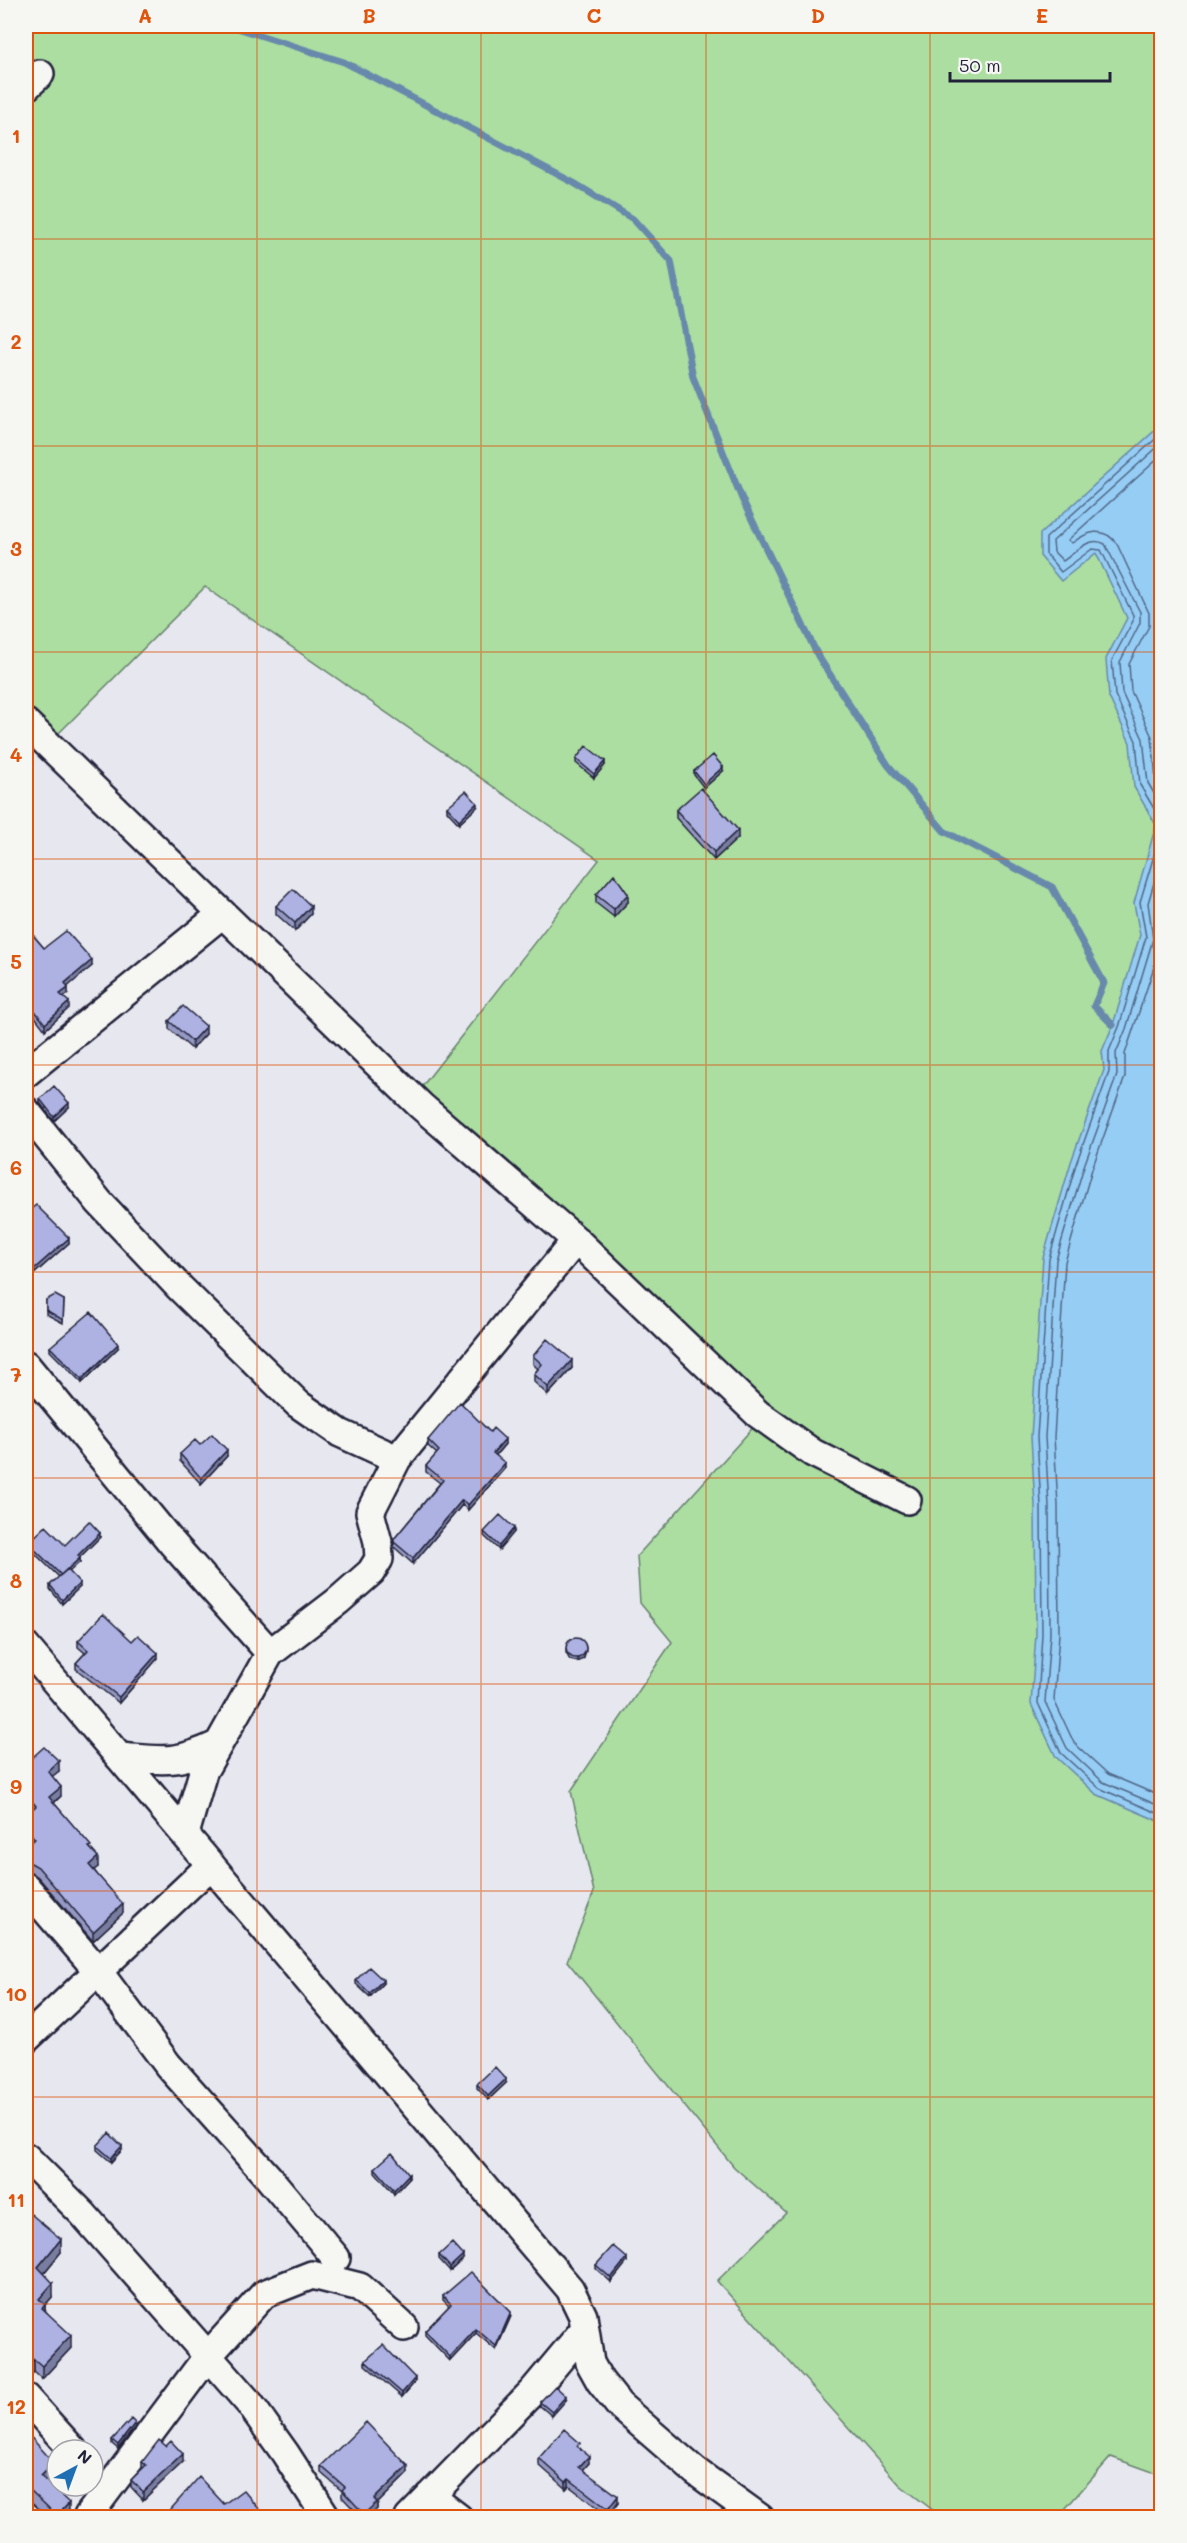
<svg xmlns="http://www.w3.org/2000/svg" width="1187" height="2543" viewBox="0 0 1187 2543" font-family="Mali,sans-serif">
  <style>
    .green { fill: #abdea0; stroke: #66806e; stroke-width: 1.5 }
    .water { fill: #96cdf5; stroke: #6889ab; stroke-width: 1.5 }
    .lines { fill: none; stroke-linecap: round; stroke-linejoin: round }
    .shore { stroke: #506685; stroke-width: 1.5 }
    .stream { stroke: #6889ab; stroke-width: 7 }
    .minor-casing { stroke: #22223b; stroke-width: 32 }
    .minor { stroke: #f6f6f2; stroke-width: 27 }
    .wall { fill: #9599c3; stroke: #22223b; stroke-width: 1.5 }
    .shaded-wall { fill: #797d9f; stroke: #22223b; stroke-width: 1.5 }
    .building { fill: #adb2e3; stroke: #22223b; stroke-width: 1.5 }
    .grid { fill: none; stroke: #de560e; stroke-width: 1.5; stroke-opacity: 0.55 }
    .neatline { fill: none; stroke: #de560e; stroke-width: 2 }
    .grid-label { font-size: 20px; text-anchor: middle; font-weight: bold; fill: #de560e }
  </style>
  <rect width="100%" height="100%" fill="#e7e8ef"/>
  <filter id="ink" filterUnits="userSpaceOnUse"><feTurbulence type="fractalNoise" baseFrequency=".0167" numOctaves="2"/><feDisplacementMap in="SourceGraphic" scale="12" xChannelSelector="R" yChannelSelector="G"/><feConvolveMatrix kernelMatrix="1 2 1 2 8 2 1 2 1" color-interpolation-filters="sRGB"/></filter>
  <g filter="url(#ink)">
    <path class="green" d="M26 26H1161V2475L1111 2457 1057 2518 942 2517 900 2485 717 2281 786 2213 734 2167 567 1961 594 1892 571 1791 672 1642 640 1603 637 1556 768 1411 420 1089 599 860 205 587 54 738 26 711Z"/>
    <path class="water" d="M1161 425V1822L1096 1794 1056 1757 1031 1704 1036 1634 1035 1506 1031 1437 1043 1258 1071 1162 1104 1070 1102 1051 1113 1025 1140 935 1134 903 1156 825 1134 787 1130 743 1109 697 1106 659 1127 618 1096 553 1061 581 1040 556V534Z"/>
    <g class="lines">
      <path class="shore" d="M1162 433 1046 538V554L1061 572 1092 549 1101 550 1133 615V621L1112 660 1115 695 1136 741 1140 785 1162 822
        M1162 443 1053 541 1054 552 1063 561C1076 553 1088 535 1105 544L1140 612V623L1120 662 1122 693 1143 739 1148 783 1162 807
        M1162 455 1068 540 1072 543C1087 532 1103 525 1117 544L1149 613V626L1129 664 1131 691 1152 737 1156 779 1162 789
        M1162 829 1140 902 1146 937 1119 1027 1109 1051V1072L1076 1164 1049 1259 1037 1437 1041 1506 1042 1634 1038 1703 1061 1753 1099 1788 1162 1815
        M1162 856 1148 903 1153 939 1126 1029 1116 1053 1117 1075 1084 1166 1056 1260 1045 1437 1049 1506 1050 1634 1045 1702 1067 1748 1103 1782 1162 1807
        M1162 943 1125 1054V1077L1092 1169 1065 1262 1054 1437 1058 1505 1059 1634 1054 1700 1074 1743 1108 1774 1162 1797"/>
      <path class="stream" d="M231 26 344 62 574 183 633 219 671 261 693 377 742 499 818 656 888 765 944 831 1052 887 1104 983 1094 1006 1113 1025"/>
      <g class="minor-casing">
        <path id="minor" d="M26 87 40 74
          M26 723 421 1106 576 1240 758 1414 813 1453 907 1500
          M26 1073 222 914
          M26 1111 99 1202 178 1286 298 1404 340 1433 397 1459
          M26 1365 172 1543 270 1653
          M26 1647 570 2289 583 2316 590 2363 600 2381 619 2405 695 2471 760 2518
          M119 1757C162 1760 175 1765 217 1745
          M185 1834 203 1772 270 1653 338 1601 371 1572 379 1559 378 1542 370 1512 397 1459 576 1240
          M26 1887 98 1971 168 2065 269 2178 336 2258
          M26 2039 211 1865
          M26 2157 83 2214 250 2404 285 2453 327 2518
          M26 2398 73 2450
          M430 2496 459 2518
          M88 2516 207 2357 264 2294 312 2275 360 2287 404 2327
          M409 2518 533 2391 584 2330"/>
      </g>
      <use href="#minor" class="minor"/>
    </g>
    <path class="wall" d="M576 759 605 765 594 778 576 763Z
      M694 771H723L704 788 694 775Z
      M447 807H477L459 824 447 811Z
      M676 810 738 838 714 860 676 818Z
      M596 895 628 902 614 917 596 903Z
      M276 906 311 914 295 931 276 914Z
      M26 927 44 948 92 966 67 986 68 994 64 997 69 1008 45 1030 26 1005Z
      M169 1021 206 1034 192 1049 169 1029Z
      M40 1099 69 1107 54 1121 40 1103Z
      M26 1203 31 1209 69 1243 34 1274 26 1266Z
      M46 1300H64L63 1323 46 1314Z
      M50 1347 118 1348 82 1383 50 1351Z
      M533 1356 572 1368 548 1395 534 1382V1374L538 1369 533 1364Z
      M490 1432 505 1444 496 1455 505 1468 468 1510 462 1505 413 1564 394 1547V1539L440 1483 426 1472V1466L437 1454 428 1446V1440Z
      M200 1445 227 1456 201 1484 180 1461V1454Z
      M484 1532H514L499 1550 484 1536Z
      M100 1537 80 1557V1562L69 1571 80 1587 62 1604 50 1589V1585L59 1577 28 1547V1543L65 1545Z
      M78 1641H132L158 1658 119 1703 76 1669V1663L85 1653 78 1647Z
      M566 1649 586 1651 584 1658 578 1662 570 1660 566 1653Z
      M26 1763 59 1771 52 1776 61 1796 54 1803 91 1849 98 1867 94 1870 123 1913 93 1941 38 1877 31 1872H26V1847L30 1843 26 1838V1815L31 1810 26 1803Z
      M356 1980 383 1983 370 1997 356 1984Z
      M506 2083 488 2100 477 2088V2084Z
      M97 2146 122 2150 111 2162 97 2150Z
      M375 2168 409 2178 394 2194 375 2172Z
      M26 2211 61 2252 44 2273 53 2296 45 2305V2310L71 2348 42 2379 34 2372Z
      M439 2255 463 2259 450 2271 439 2259Z
      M627 2262 611 2282 596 2269V2265Z
      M443 2296 511 2316 496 2350 476 2333 450 2361 425 2335V2331L449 2306 443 2300Z
      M365 2361 415 2382 402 2397 365 2365Z
      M566 2400 552 2416 540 2406V2402Z
      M135 2427 118 2449 112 2444V2440Z
      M26 2432 54 2474 46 2481 69 2514 66 2517H48L28 2499 26 2500Z
      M580 2448 589 2463 583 2470 618 2503 608 2516 569 2486 566 2489 539 2465V2458Z
      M142 2462H183L143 2500 131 2487V2480L142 2468Z
      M321 2466 408 2473 377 2504V2509L368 2517H361L342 2497V2491L321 2473Z"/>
    <path class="shaded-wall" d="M605 761V765L594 778V774Z
      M723 767V771L704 788V784Z
      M477 803V807L459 824V820Z
      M738 830V838L714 860V852Z
      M33 894V900L26 909V903Z
      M628 894V902L614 917V909Z
      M311 906V914L295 931V923Z
      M92 960V966L65 989V983Z
      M68 988V994L60 1000V994Z
      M69 1002V1008L45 1030V1024Z
      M206 1026V1034L192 1049V1041Z
      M69 1103V1107L54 1121V1117Z
      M69 1238V1243L34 1274V1269Z
      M118 1344V1348L82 1383V1379Z
      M572 1360V1368L548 1395V1387Z
      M505 1439V1444L493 1458V1453Z
      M227 1450V1456L201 1484V1478Z
      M505 1463V1468L468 1510V1505Z
      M462 1500V1505L413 1564V1558Z
      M514 1528V1532L499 1550V1546Z
      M100 1533V1537L78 1559V1555Z
      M80 1558V1562L61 1579V1575Z
      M80 1583V1587L62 1604V1600Z
      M586 1647 584 1658 578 1662V1658Z
      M158 1653V1658L119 1703V1697Z
      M59 1761V1771L48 1780V1771Z
      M61 1787V1796L49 1806V1797Z
      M98 1857V1867L89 1874V1865Z
      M123 1904V1913L93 1941V1932Z
      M383 1980V1983L370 1997V1993Z
      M506 2079V2083L488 2100V2096Z
      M122 2146V2150L111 2162V2158Z
      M409 2174V2178L394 2194V2190Z
      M61 2239V2252L38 2280V2267Z
      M463 2255V2259L450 2271V2267Z
      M627 2258V2262L611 2282V2278Z
      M53 2283V2296L45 2305V2318L39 2299Z
      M511 2312V2316L496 2350V2346Z
      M476 2329V2333L450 2361V2357Z
      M71 2335V2348L42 2379V2366Z
      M34 2359V2372L26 2381V2368Z
      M415 2378V2382L402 2397V2393Z
      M566 2396V2400L552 2416V2412Z
      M135 2423V2427L118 2449V2445Z
      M183 2454V2462L143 2500V2492Z
      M589 2456V2463L579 2474V2467Z
      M54 2463V2474L41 2486V2476Z
      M408 2466V2473L377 2504V2509L368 2517H364V2514L374 2499Z
      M569 2479V2486L566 2489V2482Z
      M28 2488V2499L26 2500V2490Z
      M618 2496V2503L608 2516V2509Z
      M69 2503V2514L66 2517H57V2516Z"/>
    <path class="building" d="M586 746 605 761 594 774 576 759Z
      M713 755 723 767 704 784 694 771Z
      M701 788 738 830 714 852 676 810Z
      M466 791 477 803 459 820 447 807Z
      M614 874 628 894 614 909 596 895Z
      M26 885 33 894 26 903Z
      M293 889 311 906 295 923 276 906Z
      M26 927 44 948 66 931 92 960 65 983 68 988 60 994 69 1002 45 1024 26 999Z
      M183 1006 206 1026 192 1041 169 1021Z
      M54 1086 69 1103 54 1117 40 1099Z
      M26 1203 31 1209 36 1205 69 1238 34 1269 26 1261Z
      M55 1295 64 1300 63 1320 46 1310V1300Z
      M91 1312 118 1344 82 1379 50 1347Z
      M547 1339 572 1360 548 1387 534 1374 542 1364 533 1356Z
      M460 1402 490 1432 493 1428 505 1439 493 1453 505 1463 468 1505 462 1500 413 1558 394 1542V1539L443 1480 426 1466 439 1451 428 1440Z
      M212 1434 227 1450 201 1478 180 1454 195 1440 200 1445Z
      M500 1515 514 1528 499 1546 484 1532Z
      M89 1521 100 1533 78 1555 80 1558 61 1575 28 1543 46 1526 65 1545Z
      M67 1569 80 1583 62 1600 50 1585Z
      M103 1614 132 1641 138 1635 158 1653 119 1697 76 1663 88 1650 78 1641Z
      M566 1648a10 10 0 1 1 20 0a10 10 0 1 1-20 0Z
      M44 1747 59 1761 48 1771 61 1787 49 1797 91 1846 89 1847 98 1857 89 1865 123 1904 93 1932 38 1867 31 1863H26V1847L35 1839 26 1828V1815L36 1806 26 1794V1763Z
      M369 1967 383 1980 370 1993 356 1980Z
      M495 2067 506 2079 488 2096 477 2084Z
      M109 2133 122 2146 111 2158 97 2146Z
      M392 2153 409 2174 394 2190 375 2168Z
      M26 2210 61 2239 38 2267 53 2283 39 2299 45 2305 42 2308 71 2335 42 2366 34 2359 26 2368Z
      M452 2243 463 2255 450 2267 439 2255Z
      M613 2246 627 2258 611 2278 596 2265Z
      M471 2272 511 2312 496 2346 476 2329 450 2357 425 2331 451 2304 443 2296Z
      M383 2345 415 2378 402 2393 365 2361Z
      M555 2386 566 2396 552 2412 540 2402Z
      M131 2419 135 2423 118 2445 112 2440Z
      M366 2422 408 2466 374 2499 377 2502 364 2514 342 2490 345 2487 321 2466Z
      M564 2429 580 2443 577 2446 589 2456 579 2467 618 2496 608 2509 569 2479 566 2482 539 2458Z
      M26 2432 54 2463 41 2476 69 2503 57 2516 28 2488 26 2490Z
      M159 2440 166 2446 171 2441 183 2454 143 2492 131 2480 146 2465 142 2462Z
      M199 2477 224 2504 243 2490 261 2511 257 2514 260 2517H164Z"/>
  </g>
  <path class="grid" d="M257 26V2518M481 26V2518M706 26V2518M930 26V2518M26 239H1162M26 446H1162M26 652H1162M26 859H1162M26 1065H1162M26 1272H1162M26 1478H1162M26 1684H1162M26 1891H1162M26 2097H1162M26 2304H1162"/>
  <rect width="1187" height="2543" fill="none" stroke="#f6f6f2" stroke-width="66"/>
  <g transform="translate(75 2468) rotate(41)"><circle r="28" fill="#f6f6f2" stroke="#a1a1a9" stroke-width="1.5"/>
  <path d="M0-4.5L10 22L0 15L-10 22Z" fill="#1f6fb2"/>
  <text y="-9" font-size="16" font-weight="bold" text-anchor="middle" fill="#22223b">N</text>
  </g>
  <path d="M950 72v9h160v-9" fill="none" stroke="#22223b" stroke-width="3"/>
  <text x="959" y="72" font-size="18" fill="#22223b" stroke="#f6f6f2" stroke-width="4.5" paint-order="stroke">50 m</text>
  <rect x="33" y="33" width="1121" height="2477" class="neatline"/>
  <g class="grid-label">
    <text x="145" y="23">A</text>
    <text x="369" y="23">B</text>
    <text x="594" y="23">C</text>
    <text x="818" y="23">D</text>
    <text x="1042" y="23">E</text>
    <text x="16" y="143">1</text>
    <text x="16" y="349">2</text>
    <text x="16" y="556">3</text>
    <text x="16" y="762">4</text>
    <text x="16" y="969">5</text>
    <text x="16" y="1175">6</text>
    <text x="16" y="1382">7</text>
    <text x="16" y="1588">8</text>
    <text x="16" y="1794">9</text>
    <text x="16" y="2001">10</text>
    <text x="16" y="2207">11</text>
    <text x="16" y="2414">12</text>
  </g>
</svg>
